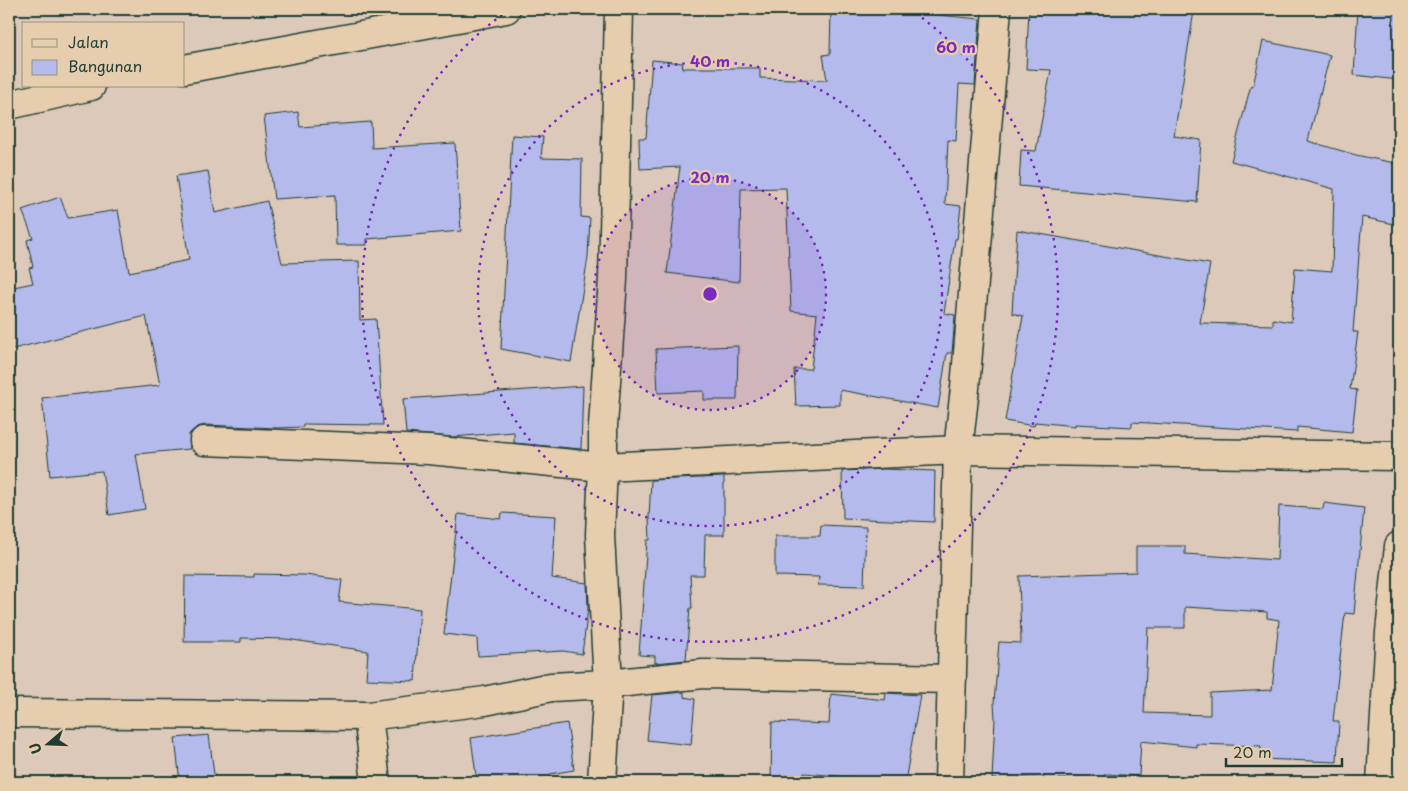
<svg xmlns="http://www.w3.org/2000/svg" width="1408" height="791" viewBox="0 0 1408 791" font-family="'Playpen Sans',sans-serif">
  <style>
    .building { fill: #b4baec; stroke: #1f3d34; fill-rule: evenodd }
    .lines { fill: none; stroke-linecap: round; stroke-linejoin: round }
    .minor-casing { stroke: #1f3d34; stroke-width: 31 }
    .minor { stroke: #e6cdae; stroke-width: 28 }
    .ring { fill: none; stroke: #7b2cbf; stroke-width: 2.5; stroke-dasharray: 2.5 5 }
    .centre { fill: #7b2cbf; stroke: #e6cdae; stroke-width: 2.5 }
    .ring-label { font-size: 15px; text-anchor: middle; font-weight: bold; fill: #7b2cbf; stroke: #e6cdae; stroke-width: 4.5; stroke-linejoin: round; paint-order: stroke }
  </style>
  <rect width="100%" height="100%" fill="#dcc9ba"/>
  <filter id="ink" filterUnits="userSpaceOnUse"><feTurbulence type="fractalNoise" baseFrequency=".02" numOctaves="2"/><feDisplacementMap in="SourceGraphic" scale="10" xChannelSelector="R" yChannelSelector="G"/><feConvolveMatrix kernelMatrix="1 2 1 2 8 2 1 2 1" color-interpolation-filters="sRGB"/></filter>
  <g filter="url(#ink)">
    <path class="building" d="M831 9H886V10L980 19 975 85 959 84 956 141 948 140 945 204 961 206 957 239H955L944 313 955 315 952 353H947L938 408 840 390V405L796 406 794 369H811L817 314 791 311 786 188 741 189 739 282 667 273 680 167 640 169 639 138H646L652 60 683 63 682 68H760V78L827 80 823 55 830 54Z
      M1029 9H1178L1194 11 1174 136 1201 140 1197 202 1019 186 1021 150 1036 151 1051 70 1026 69Z
      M1358 9H1399V80L1354 75Z
      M1263 41 1330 55 1308 141 1356 155 1399 164V200L1394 224 1362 217 1353 332H1358L1350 389 1357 390 1352 432 1297 427V432L1132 422V427L1075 424V426L1035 422 1034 426 1005 421 1023 316 1012 313 1017 230 1210 264 1200 323 1273 325V319L1291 322 1295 268 1332 271 1334 189 1231 161 1251 85 1253 86Z
      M298 112 300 127 371 122 372 148 455 143 461 231 367 239V245H336L335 195 274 199 264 116Z
      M512 135 543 137 541 158 582 159 581 217 590 218 588 257 571 362 501 349Z
      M208 171 215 213 267 201 282 263 359 261 360 320 376 319 383 425 303 424V427L277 428 205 425 197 427 189 434 190 449 136 454 145 509 109 515 102 471 50 476 42 398 160 385 146 316 9 350V288L33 283 29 268 33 267 27 240 33 238 22 210 60 197 68 218 118 210 129 272 189 260 176 176Z
      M738 346 737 400H704V391L658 393 656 349Z
      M583 386 581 449 514 443V432L452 437 406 433 403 399Z
      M884 469 935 471 934 522 843 518 842 471Z
      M724 477V535H705L704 575H690L692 608H690L686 660 655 663V656L639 655 647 540H650L649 517 651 480Z
      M1324 503 1364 508 1354 614 1345 613 1333 721H1339L1337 762 1260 759 1261 746 1196 744V747L1141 741 1139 776 1105 774V781L1059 779V781L1022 778V781L992 779 995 719 994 703 999 642 1021 643 1019 576 1136 572V546H1185V554L1277 560 1279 506 1323 509ZM1185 607 1267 612V618L1279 620 1272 690 1210 693V715L1144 713 1148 628H1185Z
      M502 513 556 516 552 578 587 583 588 609 582 654 563 651 478 656 477 638 444 634 458 514 501 519Z
      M821 525 866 527 864 586 818 585 819 577 775 576V536H820Z
      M254 574 305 575 342 580 339 602 420 609 415 681 366 679 368 651 286 639 241 638V642H184L185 576 254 577Z
      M684 692V697L695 699 691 745 647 740 652 695Z
      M886 693 920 695 905 782 804 773V782H771L772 722 829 724 831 694 885 700Z
      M567 723 574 770 550 774 551 782H477L471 738Z
      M209 735 215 782H180L175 738Z"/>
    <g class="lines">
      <g class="minor-casing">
        <path id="minor" d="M184 69 506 9
          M9 105 91 86
          M204 441 429 450 603 467 958 450 1399 456
          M9 713 368 716 485 701 551 687 608 684 703 674 952 679
          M368 716 376 782
          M602 782 608 684 600 535 603 467V426L613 279 619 9
          M949 782 958 450 965 388 997 9
          M1381 782 1390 632 1399 546"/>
      </g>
      <use href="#minor" class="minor"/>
    </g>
  </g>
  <circle cx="710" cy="294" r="116" fill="#7b2cbf" fill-opacity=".12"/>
  <g class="ring">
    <circle cx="710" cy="294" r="116"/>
    <circle cx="710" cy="294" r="232"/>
    <path d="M910 9A348 348 0 1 1 510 9"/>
  </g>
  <circle cx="710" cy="294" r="8" class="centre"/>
  <g class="ring-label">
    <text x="956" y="53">60 m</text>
    <text x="710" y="67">40 m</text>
    <text x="710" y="183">20 m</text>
  </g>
  <rect width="1408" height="791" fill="none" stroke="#e6cdae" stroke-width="30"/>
  <rect x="15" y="15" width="1378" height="761" fill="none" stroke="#1f3d34" stroke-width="2" filter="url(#ink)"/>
  <rect x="22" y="22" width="162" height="65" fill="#e6cdae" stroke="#96937d"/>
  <rect x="32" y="39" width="25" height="8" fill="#e6cdae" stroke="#96937d"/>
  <text x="68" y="48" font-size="15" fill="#1f3d34">Jalan</text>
  <rect x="32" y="60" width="25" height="15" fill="#b4baec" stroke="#96937d"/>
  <text x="68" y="72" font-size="15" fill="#1f3d34">Bangunan</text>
  <g transform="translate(48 744) rotate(251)" stroke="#e6cdae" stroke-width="4" paint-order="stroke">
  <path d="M0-4L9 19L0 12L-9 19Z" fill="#1f3d34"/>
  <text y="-8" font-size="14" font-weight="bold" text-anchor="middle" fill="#1f3d34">U</text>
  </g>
  <path d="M1226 758v8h116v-8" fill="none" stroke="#1f3d34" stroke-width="2.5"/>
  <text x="1233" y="758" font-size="15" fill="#1f3d34" stroke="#e6cdae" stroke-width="4" paint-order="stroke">20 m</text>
</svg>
